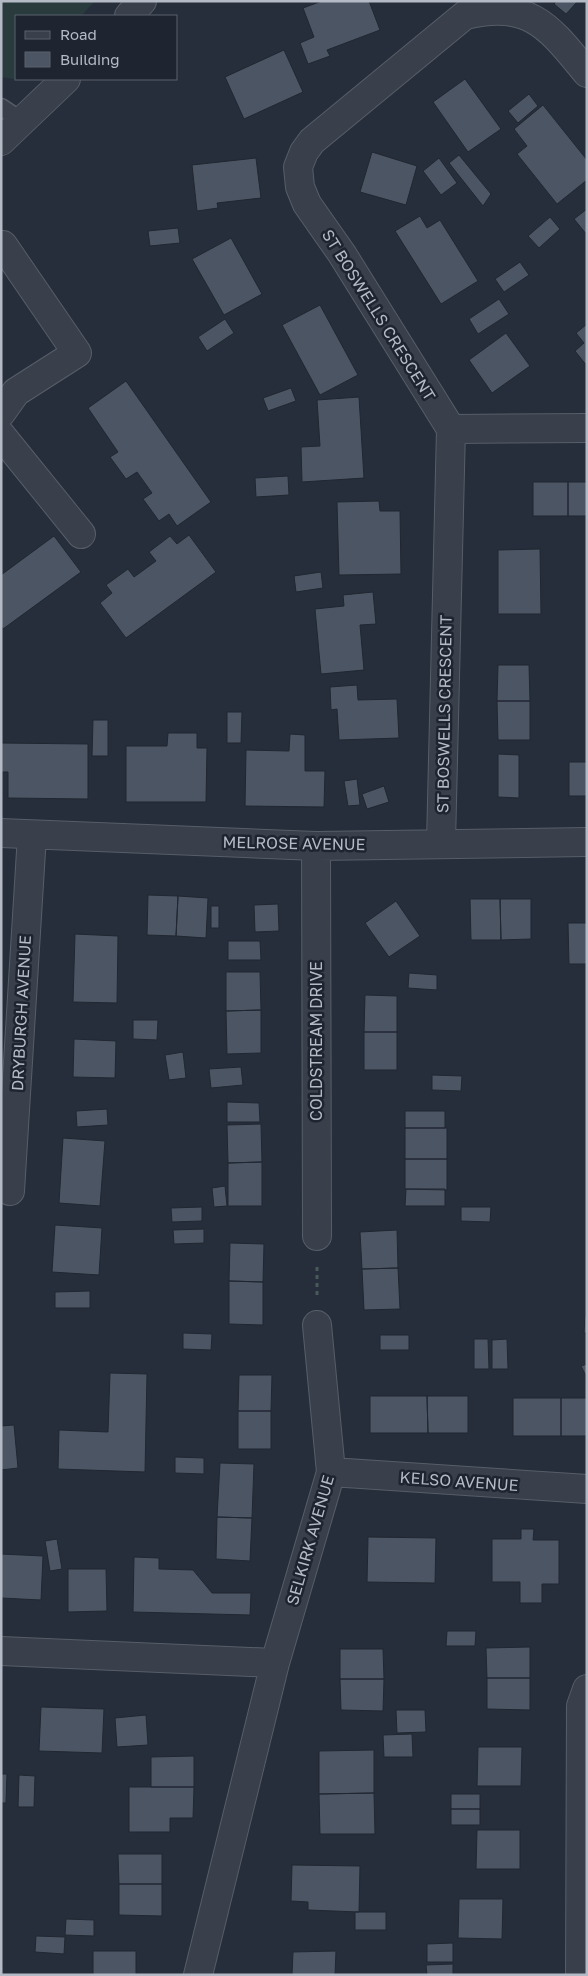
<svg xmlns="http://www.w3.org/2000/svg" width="588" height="1976" viewBox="0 0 588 1976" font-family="'Golos Text',sans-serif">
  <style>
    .green { fill: #293b3d }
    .building { fill: #4c5563; stroke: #202732 }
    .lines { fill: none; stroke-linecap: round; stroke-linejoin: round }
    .lane-casing { stroke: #575e69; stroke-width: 19 }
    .street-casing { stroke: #575e69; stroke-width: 30 }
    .path { stroke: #48585b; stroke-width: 3; stroke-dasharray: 4 4; stroke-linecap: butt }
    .lane { stroke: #39404b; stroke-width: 16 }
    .street { stroke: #39404b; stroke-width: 28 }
    .labels { text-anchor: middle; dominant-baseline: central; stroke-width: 5; stroke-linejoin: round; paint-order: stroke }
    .street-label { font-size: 16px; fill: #b5bbc6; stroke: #1e2530 }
  </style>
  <rect width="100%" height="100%" fill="#262e3b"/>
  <path class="green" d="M1 1H95L81 16H16V79L21 80 1 77Z"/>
  <path class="building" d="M322 1H369L380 30 327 50 330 56 308 64 300 43 314 37 303 8Z
    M556 1H578L566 14 554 4Z
    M284 50 303 92 244 119 225 77Z
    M465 79 501 129 468 152 433 102Z
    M529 94 538 106 518 123 508 111Z
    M543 105 587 160V180L557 204 517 154 527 146 514 129Z
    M372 152 417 166 406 205 360 192Z
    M459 155 491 194 483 206 449 163Z
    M256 158 261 198 217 203 218 208 197 211 192 165Z
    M439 158 457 183 441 195 423 171Z
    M587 209V235L574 219Z
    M420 216 427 228 440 220 478 281 441 304 395 231Z
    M550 217 560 229 539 248 528 236Z
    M178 228 180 243 150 246 148 231Z
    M231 238 262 294 224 315 192 259Z
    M520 262 529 275 504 292 495 279Z
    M499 299 509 314 478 334 469 319Z
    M320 305 358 375 320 395 282 325Z
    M225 319 234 333 207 351 198 337Z
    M587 324V366L575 351 584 343 576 333Z
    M506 333 530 366 492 393 469 360Z
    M126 381 211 502 177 526 169 514 159 521 143 499 152 493 137 472 126 479 110 457 118 452 88 408Z
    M291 388 296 401 268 411 263 398Z
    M359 397 364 478 302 482 301 447 320 446 317 400Z
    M288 476 289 495 256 497 255 478Z
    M533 482H568V516H533Z
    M568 482H587V516H568Z
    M379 501 380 511H400L401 574 339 575 337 502Z
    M189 535 216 572 126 638 100 603 112 593 106 585 128 569 134 577 156 561 149 552 170 536 177 544Z
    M54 536 81 572 3 629 1 626V575Z
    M540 549 541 614H498V550Z
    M321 572 323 588 296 592 294 576Z
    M373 592 376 624 360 625 364 670 321 674 315 609 344 606 343 595Z
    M498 665H529L530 701H497Z
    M357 685 358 700 397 699 399 738 339 740 337 709 331 710 330 687Z
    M497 701H530V740H498Z
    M227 712H242L241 743H227Z
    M93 720H108V756H92Z
    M168 733H197V748H207L206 802H126V746H167Z
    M290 734 305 735V771H325L324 807 245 806 246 750 289 751Z
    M1 743 88 744V799L8 798V772H1Z
    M498 754 519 755V798L498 797Z
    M569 762H587V796H569Z
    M357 779 360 805 348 806 344 781Z
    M384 786 389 802 367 809 362 794Z
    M148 895 178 896 176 936 147 935Z
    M178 896 208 898 206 938 176 936Z
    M470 899H500L501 940H471Z
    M500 899H531V939L501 940Z
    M396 901 420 936 389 957 365 923Z
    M278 904 279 931 255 932 254 905Z
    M211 906H219V928H211Z
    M568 923H587V964H569Z
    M75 934 118 936 117 1003 73 1002Z
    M228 941H260L261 960H228Z
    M226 972H260L261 1010 226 1011Z
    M409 973 437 975V990L408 988Z
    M365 995 397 996V1032H364Z
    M261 1010V1053L227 1054 226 1011Z
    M133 1020H158L157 1040 133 1039Z
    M364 1032H397V1070H364Z
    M74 1039 116 1041 115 1078 73 1077Z
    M183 1052 186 1078 169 1080 165 1055Z
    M241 1067 243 1085 211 1088 209 1069Z
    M432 1075 462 1076 461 1091 432 1090Z
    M227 1102 259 1103 260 1122H227Z
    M107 1109 108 1125 77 1127 76 1111Z
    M405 1111H445V1128H405Z
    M261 1124 262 1162 228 1163 227 1125Z
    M405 1128H447V1159H405Z
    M63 1138 105 1141 100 1206 59 1203Z
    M405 1159H447V1190L405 1189Z
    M262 1162V1206H228V1163Z
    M225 1186 227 1206 214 1207 212 1188Z
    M406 1189H445V1206H405Z
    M202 1207V1221L172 1222 171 1208Z
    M461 1207H491L490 1222 461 1221Z
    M55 1225 102 1228 99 1275 52 1272Z
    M204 1229V1243L174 1244 173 1230Z
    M397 1230 398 1268 362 1269 360 1232Z
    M230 1243 264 1244 263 1282 229 1281Z
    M398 1268 400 1309 364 1310 362 1269Z
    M229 1281 263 1282V1325L229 1324Z
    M90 1291V1308H55V1292Z
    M585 1316H587V1333H584Z
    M183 1333 212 1334 211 1350 183 1349Z
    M380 1335H409V1350H380Z
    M474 1339H488L489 1369H474Z
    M507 1339 508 1369H492V1340Z
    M587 1364V1378L581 1366Z
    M110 1373 147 1374 145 1472 58 1469 59 1430 108 1432Z
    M239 1375H272L271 1411H238Z
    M370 1396H427L428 1433H370Z
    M427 1396H468V1433H428Z
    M513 1398H561V1436H513Z
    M561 1398H587V1436H561Z
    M238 1411H271V1449H238Z
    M14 1425 18 1468 1 1470V1426Z
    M175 1457 204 1458V1474L175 1473Z
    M220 1463 254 1464 252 1518 217 1517Z
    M217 1517 252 1518 250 1561 216 1559Z
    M521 1529H534L533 1540H559V1584H542V1603H520V1582H492V1539H521Z
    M368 1537 436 1538 435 1583 367 1582Z
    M57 1539 62 1569 50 1571 45 1541Z
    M1 1554 43 1556 41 1600 1 1598Z
    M134 1557 159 1558V1569L193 1570 212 1593H251L250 1615 133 1612Z
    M68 1569H106L107 1611 68 1612Z
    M447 1631H476L475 1646H446Z
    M530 1647V1678H487L486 1648Z
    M340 1649H383L384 1679H340Z
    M487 1678H530V1710L487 1709Z
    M340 1679H384L383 1711 341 1710Z
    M41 1707 104 1709 102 1753 39 1751Z
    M396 1710H425L426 1732 397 1733Z
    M146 1715 148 1745 117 1747 115 1718Z
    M412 1734 413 1757H384L383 1735Z
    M478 1747H522L521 1786H477Z
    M374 1750V1793L319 1794V1751Z
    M194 1756V1787H151V1757Z
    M1 1774H7L6 1803H1Z
    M19 1775 35 1776 34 1807H18Z
    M129 1787H194L193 1818H170V1832H129Z
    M374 1793 375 1834H320L319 1794Z
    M451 1794H480V1809H451Z
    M451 1809H480V1825H451Z
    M477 1830H520V1869H476Z
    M118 1854H162V1884H119Z
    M292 1865 360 1866 359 1912 308 1910V1902L291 1901Z
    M119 1884H162V1916L119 1915Z
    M459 1899H503L502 1939 458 1938Z
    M355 1912H386V1930H355Z
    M66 1919 94 1920V1936L65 1935Z
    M36 1936 65 1937 64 1954 35 1952Z
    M453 1943V1962H427V1944Z
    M93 1951H136V1975H93Z
    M336 1951 335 1975H292L293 1952Z
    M453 1964V1975H427L426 1965Z"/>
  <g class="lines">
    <g class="lane-casing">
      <path id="lane" d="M1 107 22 121"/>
    </g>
    <g class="street-casing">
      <path id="street" d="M129 16 142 1
        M1 141 66 79
        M1 413 16 392 77 353 3 245
        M451 429 587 428
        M1 435 81 534
        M1 833 316 846 587 842
        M441 843 451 429 342 254 307 204 300 187 298 167 304 152 312 141 465 15C531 0 549 27 587 73
        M316 846 317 1236
        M10 1191 32 835
        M331 1472 587 1489
        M1 1651 275 1663
        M198 1975 275 1663 331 1472 317 1325
        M580 1975 581 1706 587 1689"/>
    </g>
    <path class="path" d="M317 1295V1266"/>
    <use href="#lane" class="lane"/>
    <use href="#street" class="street"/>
  </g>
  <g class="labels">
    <g class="street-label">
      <text transform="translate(379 315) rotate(58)">ST BOSWELLS CRESCENT</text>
      <text transform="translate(444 714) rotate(-89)">ST BOSWELLS CRESCENT</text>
      <text transform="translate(294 843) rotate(1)">MELROSE AVENUE</text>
      <text transform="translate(21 1013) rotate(-87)">DRYBURGH AVENUE</text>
      <text transform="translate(316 1041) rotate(-90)">COLDSTREAM DRIVE</text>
      <text transform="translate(459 1481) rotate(4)">KELSO AVENUE</text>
      <text transform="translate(310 1540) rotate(-74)">SELKIRK AVENUE</text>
    </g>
  </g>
  <rect width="588" height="1976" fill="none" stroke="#b5bbc6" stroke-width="5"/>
  <rect x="15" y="15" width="162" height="65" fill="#1e2530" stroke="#5a616c"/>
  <rect x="25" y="31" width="25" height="8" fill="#39404b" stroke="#5a616c"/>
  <text x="60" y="40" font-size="15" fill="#b5bbc6">Road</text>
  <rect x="25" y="52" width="25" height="15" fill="#4c5563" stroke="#5a616c"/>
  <text x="60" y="65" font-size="15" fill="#b5bbc6">Building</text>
</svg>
